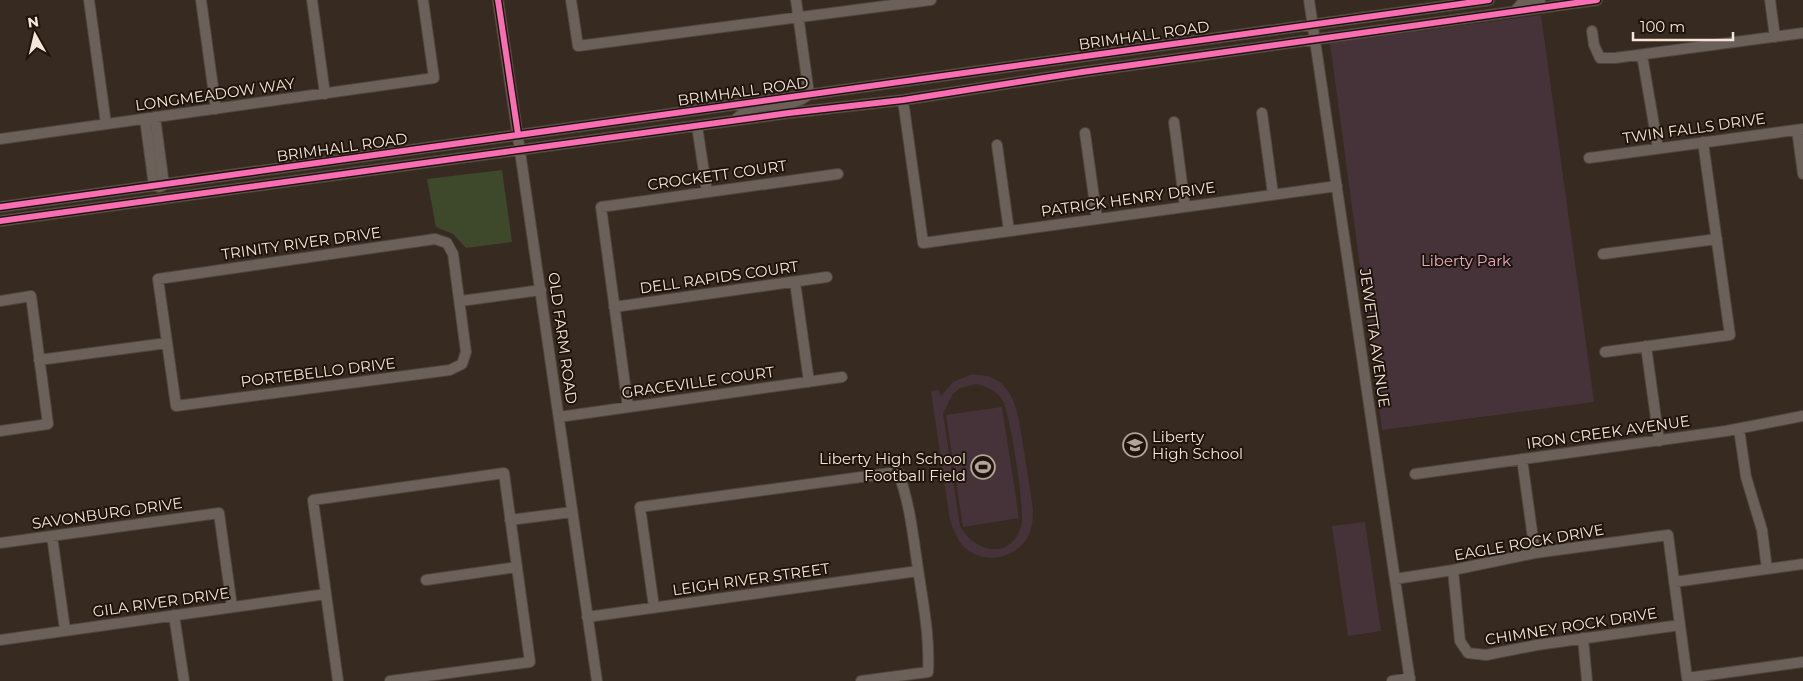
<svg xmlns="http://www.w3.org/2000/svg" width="1803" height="681" viewBox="0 0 1803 681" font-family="Montserrat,sans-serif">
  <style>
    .green { fill: #463339; fill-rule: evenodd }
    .water { fill: #3e492c }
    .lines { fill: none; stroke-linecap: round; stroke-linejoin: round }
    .minor-casing { stroke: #50453d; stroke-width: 12 }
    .minor { stroke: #6b615a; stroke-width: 10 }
    .cycleway-casing { stroke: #1f140c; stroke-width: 9 }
    .cycleway { stroke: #f96db3; stroke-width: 6 }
    .labels { text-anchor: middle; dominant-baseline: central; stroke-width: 4; stroke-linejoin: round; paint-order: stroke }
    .street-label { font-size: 15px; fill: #f6e6da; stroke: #1f140c }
    .park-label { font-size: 15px; fill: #eaabc9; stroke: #1f140c }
    .poi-label { font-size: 15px; fill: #f6e6da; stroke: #1f140c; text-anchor: start }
  </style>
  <rect width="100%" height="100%" fill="#372a20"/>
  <path class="green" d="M1541 15 1594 402 1382 430 1330 43Z
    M970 375C1017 372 1018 416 1024 451 1027 470 1030 489 1033 509 1033 517 1033 524 1030 532 1020 558 986 566 965 548 957 540 954 530 950 521L931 391 939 390 941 396 953 382ZM976 384C986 386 995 390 1002 399 1010 412 1026 513 1021 527 1010 561 974 552 960 526L943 414 952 395 960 388Z
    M1002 407 1019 518 963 527 946 415Z
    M1365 522 1381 631 1348 636 1332 526Z"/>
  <path class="water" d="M502 170 512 242 466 248 453 234 436 227 427 179Z"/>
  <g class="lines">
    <g class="minor-casing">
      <path id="minor" d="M89 0 106 124
        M201 0 216 109
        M312 0 325 94
        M498 0 597 681
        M571 0 578 46 931 0
        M1309 0 1410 681
        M1770 0 1775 37
        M1515 11 1522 3 1540 0
        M1592 31 1594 45 1600 58H1615L1803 33
        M1642 55 1658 148
        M903 100 923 243 1337 186
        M1262 113 1273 194
        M155 117 164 185 159 187
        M145 119 154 186
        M736 119C740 116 744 112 749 110 768 101 791 110 809 94L796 0
        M1174 122 1185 207
        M697 126 707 192
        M1797 130 1803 174
        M1085 133 1097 219
        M0 139 434 78 423 0
        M997 145 1009 231
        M1589 158 1803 129
        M0 207 1489 0
        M0 221 789 113 903 100 1082 72 1597 0
        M435 239 447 243 453 254 466 352 462 364 450 370 176 406 158 279Z
        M1603 254 1717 239
        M795 282 809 382
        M0 301 31 296 48 424 0 431
        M461 301 541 290
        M614 307 827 277
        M1646 346 1659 441
        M1605 352 1730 335 1703 142
        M39 360 167 343
        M628 407 601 207 838 174
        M559 417 842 377
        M1739 429 1746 477 1762 530 1767 569
        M1522 459 1535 553
        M1415 474 1726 431 1803 416
        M510 520 572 512
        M52 536 65 630
        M0 543 219 513 232 607
        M1453 570 1460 641 1468 653 1486 655 1537 645 1680 625
        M1395 579 1453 570 1535 553 1668 535 1687 678 1803 662
        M426 580 517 567
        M1674 582 1803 564
        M654 607 640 507 898 472C910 503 913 536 918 569 923 603 930 637 928 672L861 681
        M174 615 184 681
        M587 617 918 571
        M1583 638 1587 681
        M0 640 326 594
        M338 681 313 500 504 473 530 662 390 681
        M1392 681 1410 678"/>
    </g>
    <use href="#minor" class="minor"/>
    <g class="cycleway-casing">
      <path id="cycleway" d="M498 0 518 134
        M0 207 1489 0
        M0 221 789 113 903 100 1082 72 1597 0"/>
    </g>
    <use href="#cycleway" class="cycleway"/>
  </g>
  <defs>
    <g id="school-ring" transform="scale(1.25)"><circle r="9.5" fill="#1f140c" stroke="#b3a499" stroke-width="1.5"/><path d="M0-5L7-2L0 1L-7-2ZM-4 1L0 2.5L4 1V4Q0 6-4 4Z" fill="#b3a499"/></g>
    <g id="stadium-ring" transform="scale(1.25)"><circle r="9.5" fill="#1f140c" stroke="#b3a499" stroke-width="1.5"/><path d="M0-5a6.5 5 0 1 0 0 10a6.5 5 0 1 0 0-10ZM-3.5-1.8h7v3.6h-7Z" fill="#b3a499"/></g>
  </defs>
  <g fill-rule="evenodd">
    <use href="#school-ring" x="1135" y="445"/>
    <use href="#stadium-ring" x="983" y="467"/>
  </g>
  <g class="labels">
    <g class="street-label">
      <text transform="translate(1144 35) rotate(-8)">BRIMHALL ROAD</text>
      <text transform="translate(743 91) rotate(-8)">BRIMHALL ROAD</text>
      <text transform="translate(215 94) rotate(-8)">LONGMEADOW WAY</text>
      <text transform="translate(1694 128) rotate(-8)">TWIN FALLS DRIVE</text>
      <text transform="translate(342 147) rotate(-8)">BRIMHALL ROAD</text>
      <text transform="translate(717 175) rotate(-8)">CROCKETT COURT</text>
      <text transform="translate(1128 199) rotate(-8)">PATRICK HENRY DRIVE</text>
      <text transform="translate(301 243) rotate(-8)">TRINITY RIVER DRIVE</text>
      <text transform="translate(719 277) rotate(-8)">DELL RAPIDS COURT</text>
      <text transform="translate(563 338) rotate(82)">OLD FARM ROAD</text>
      <text transform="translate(1375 338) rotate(82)">JEWETTA AVENUE</text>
      <text transform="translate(318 372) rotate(-7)">PORTEBELLO DRIVE</text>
      <text transform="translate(698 382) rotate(-8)">GRACEVILLE COURT</text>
      <text transform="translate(1608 432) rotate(-8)">IRON CREEK AVENUE</text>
      <text transform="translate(107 513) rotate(-8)">SAVONBURG DRIVE</text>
      <text transform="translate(1529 542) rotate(-10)">EAGLE ROCK DRIVE</text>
      <text transform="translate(751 579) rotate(-8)">LEIGH RIVER STREET</text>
      <text transform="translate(161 602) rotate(-8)">GILA RIVER DRIVE</text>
      <text transform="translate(1571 626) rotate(-9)">CHIMNEY ROCK DRIVE</text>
    </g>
    <g class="park-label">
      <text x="1466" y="260">Liberty Park</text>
    </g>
    <g class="poi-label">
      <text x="1152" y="436">Liberty<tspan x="1152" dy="17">High School</tspan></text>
      <text x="966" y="458" text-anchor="end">Liberty High School<tspan x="966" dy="17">Football Field</tspan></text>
    </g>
  </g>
  <g transform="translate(35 35) rotate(352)" stroke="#1f140c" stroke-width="4" paint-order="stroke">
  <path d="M0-4L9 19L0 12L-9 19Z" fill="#f6e6da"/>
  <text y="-8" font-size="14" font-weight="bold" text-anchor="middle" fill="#f6e6da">N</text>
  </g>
  <path d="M1633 32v8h100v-8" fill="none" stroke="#f6e6da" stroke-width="2.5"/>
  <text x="1640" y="32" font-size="15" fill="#f6e6da" stroke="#1f140c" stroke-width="4" paint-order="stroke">100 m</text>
</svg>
